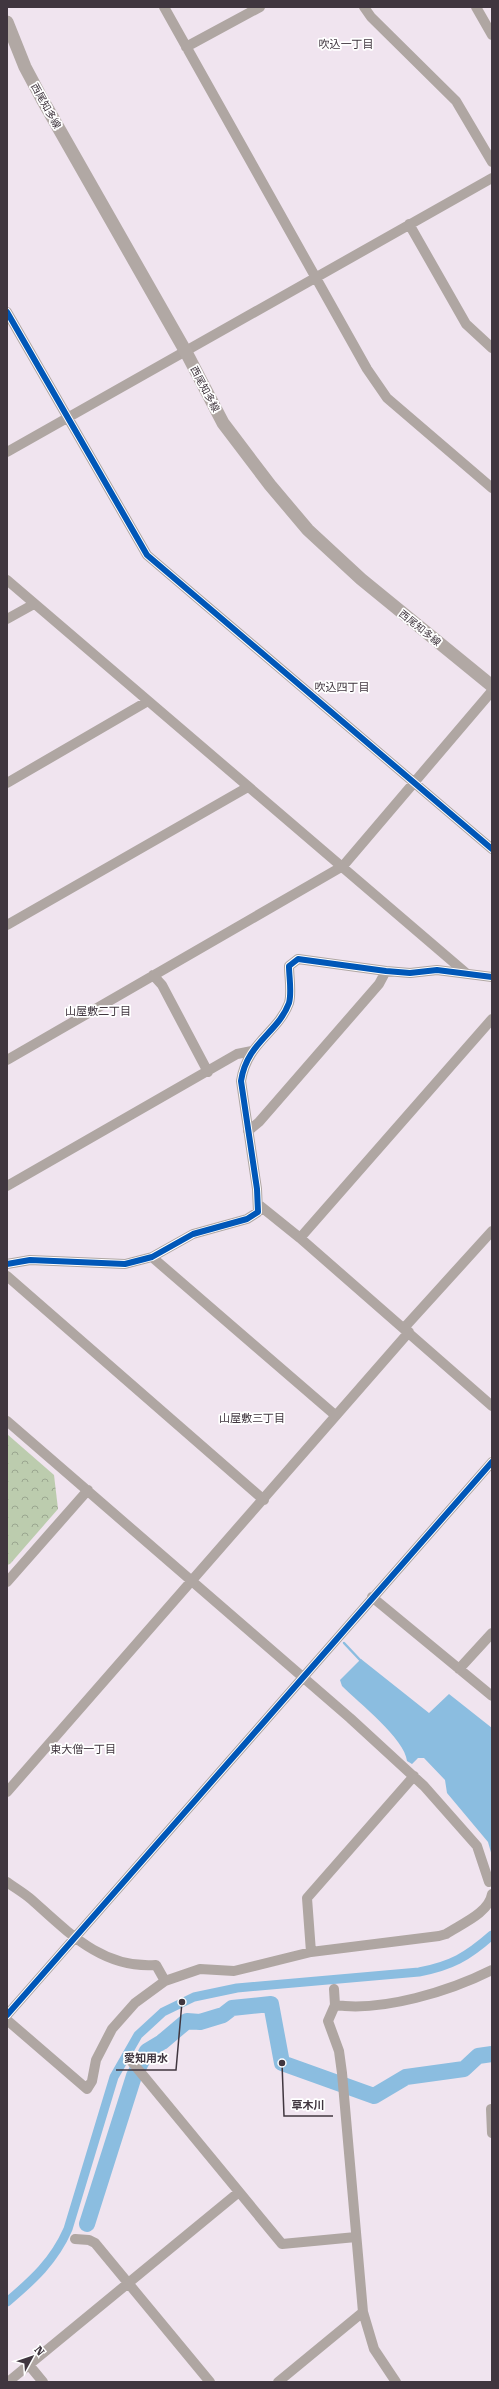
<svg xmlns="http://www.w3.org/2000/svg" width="499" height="2389" viewBox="0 0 499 2389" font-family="'Roboto Serif','Noto Sans JP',serif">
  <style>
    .forest { fill: url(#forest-crowns) }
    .water { fill: #8bbde0 }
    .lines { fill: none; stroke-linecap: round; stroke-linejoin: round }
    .stream { stroke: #8bbde0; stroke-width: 2.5 }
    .canal { stroke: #8bbde0; stroke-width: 9 }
    .river { stroke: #8bbde0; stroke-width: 16 }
    .minor { stroke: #afa6a2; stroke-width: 10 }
    .major { stroke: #b1a8a4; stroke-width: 13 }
    .cycleway-casing { stroke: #fff; stroke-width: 8 }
    .cycleway { stroke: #0057b8; stroke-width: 6 }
    .labels { text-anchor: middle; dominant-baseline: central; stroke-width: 3.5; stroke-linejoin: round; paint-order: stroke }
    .street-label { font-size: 10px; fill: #40363f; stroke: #fff }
    .neighbourhood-label { font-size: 11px; fill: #40363f; stroke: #fff }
    .leader { fill: none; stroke: #40363f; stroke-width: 1.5 }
    .callout-dot { fill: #40363f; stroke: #fff; stroke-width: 1.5 }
    .callout-label { font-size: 11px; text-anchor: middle; font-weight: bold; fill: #40363f; stroke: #fff; stroke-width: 3.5; stroke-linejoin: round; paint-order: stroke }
  </style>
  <defs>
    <pattern id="forest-crowns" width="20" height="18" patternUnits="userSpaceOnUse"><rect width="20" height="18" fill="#bcccae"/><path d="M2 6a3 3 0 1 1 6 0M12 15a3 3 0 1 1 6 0" fill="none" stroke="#9aa68f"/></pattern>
  </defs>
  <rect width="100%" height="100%" fill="#f0e4ef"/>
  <path class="forest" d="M7 1434 54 1475 58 1509 10 1564 7 1565Z"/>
  <path class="water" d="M361 1659 429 1713 449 1694 492 1728V1856L488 1842 447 1793 445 1780 424 1758H418L412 1764 407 1761C405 1739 358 1702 342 1686L340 1680Z"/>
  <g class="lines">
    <path class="stream" d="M344 1643 361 1661"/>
    <path class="canal" d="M7 2302C33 2280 54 2261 68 2229L114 2077 138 2035 163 2012 194 1997 237 1988 419 1972C451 1966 467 1957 492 1935"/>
    <path class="river" d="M87 2224 134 2076 147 2051 162 2042 187 2021 200 2022 223 2015 232 2008 271 2004 282 2063 374 2096 406 2077 464 2069 478 2056 492 2054"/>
    <path class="minor" d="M164 7 367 369 387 398 492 488
      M364 7 371 17 456 101 492 162
      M476 7 492 35
      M186 47 260 7
      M409 224 466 324 492 348
      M7 312 147 555 492 849
      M7 452 492 178
      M7 580 466 973
      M7 619 34 604
      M7 783 148 701
      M7 925 248 787
      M153 975 162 985 208 1072
      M7 1060 343 866 492 691
      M248 1131 259 1122 379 984 386 971
      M7 1186 237 1054 252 1051
      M259 1205 300 1238 492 1406
      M300 1238 492 1019
      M152 1257 335 1415
      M7 1264 30 1260 125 1264 152 1257 193 1234 247 1219 258 1212 257 1189 241 1081C247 1042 278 1033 289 1003 292 992 289 977 289 966L298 959 386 971 410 973 437 970 492 977
      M7 1276 264 1500
      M404 1328 492 1231
      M7 1421 350 1718 424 1786 477 1846 489 1882
      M7 1582 88 1490
      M372 1597 492 1696
      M459 1669 492 1633
      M7 1792 409 1332
      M7 1882C15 1888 24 1893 32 1900 69 1933 103 1969 156 1965L165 1981
      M311 1952 307 1898 414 1776
      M334 1989 335 2005
      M7 2015 492 1462
      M7 2020 87 2089 92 2081 96 2060 112 2029 135 2003 165 1981 200 1969 234 1971 311 1952 439 1936 446 1934C461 1924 489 1913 492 1894
      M132 2062 282 2244 356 2237
      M491 2109 492 2133
      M75 2239 89 2240 95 2243 210 2382
      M29 2365 43 2382
      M8 2382 239 2192
      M278 2382 363 2312
      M396 2382 374 2349 363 2312 342 2073 339 2051 328 2021 335 2005C383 2012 450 1991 492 1970"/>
    <path class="major" d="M7 22 25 67 42 99 186 352 223 423 270 485 308 530 361 579 492 686"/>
    <g class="cycleway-casing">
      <path id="cycleway" d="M7 312 147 555 492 849
        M7 1264 30 1260 125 1264 152 1257 193 1234 247 1219 258 1212 257 1189 241 1081C247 1042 278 1033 289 1003 292 992 289 977 289 966L298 959 386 971 410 973 437 970 492 977
        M7 2015 492 1462"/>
    </g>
    <use href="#cycleway" class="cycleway"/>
  </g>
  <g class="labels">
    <g class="street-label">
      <text transform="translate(46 106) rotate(61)">西尾知多線</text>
      <text transform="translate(205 389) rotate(62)">西尾知多線</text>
      <text transform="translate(420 628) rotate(39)">西尾知多線</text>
    </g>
    <g class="neighbourhood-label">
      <text x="346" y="44">吹込一丁目</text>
      <text x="342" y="687">吹込四丁目</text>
      <text x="98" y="1011">山屋敷二丁目</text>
      <text x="252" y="1418">山屋敷三丁目</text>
      <text x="83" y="1749">東大僧一丁目</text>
    </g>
  </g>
  <path class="leader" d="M182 2002L176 2070H116M282 2063L284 2116H333"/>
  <g class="callout-dot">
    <circle cx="182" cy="2002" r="4"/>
    <circle cx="282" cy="2063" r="4"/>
  </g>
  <g class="callout-label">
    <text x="146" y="2062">愛知用水</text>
    <text x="308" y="2109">草木川</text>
  </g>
  <rect width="499" height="2389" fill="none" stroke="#40363f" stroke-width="16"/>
  <g transform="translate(32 2357) rotate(50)" stroke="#ffffff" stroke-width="3" paint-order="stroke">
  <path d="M0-3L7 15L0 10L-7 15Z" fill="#40363f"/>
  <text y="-6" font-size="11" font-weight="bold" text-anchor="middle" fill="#40363f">N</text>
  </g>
</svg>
